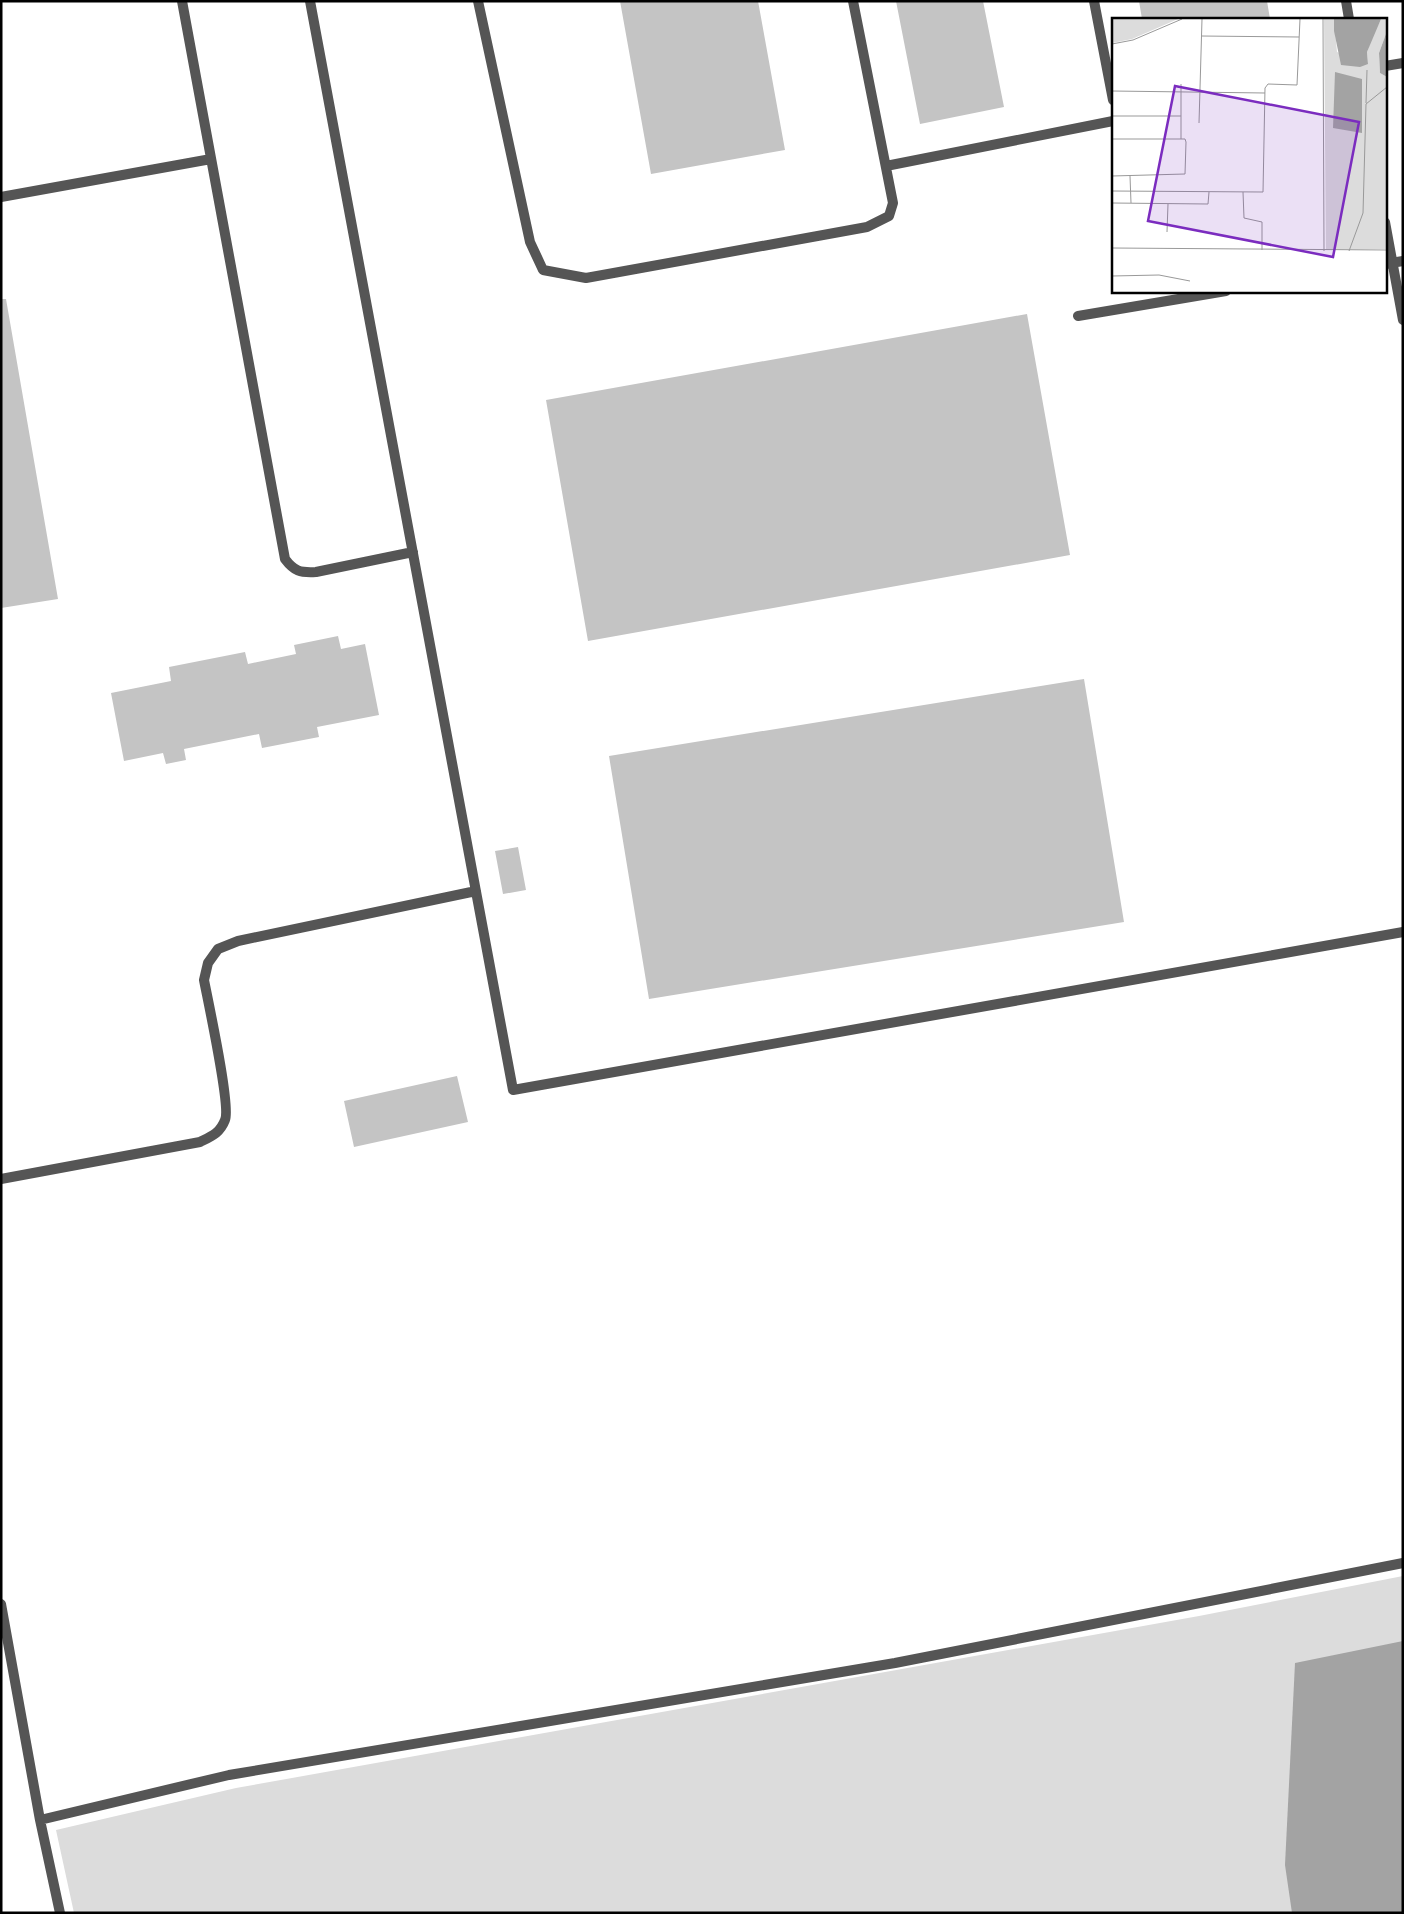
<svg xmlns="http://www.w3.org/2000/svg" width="1404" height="1914" viewBox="0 0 1404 1914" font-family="Manrope,sans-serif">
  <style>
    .green { fill: #dcdcdc }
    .water { fill: #a3a3a3 }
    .building { fill: #c4c4c4 }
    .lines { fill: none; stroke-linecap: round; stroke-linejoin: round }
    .street { stroke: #555; stroke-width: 10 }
    .inset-road { fill: none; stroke: #999; stroke-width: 1 }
    .view { fill: #7b2cbf; fill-opacity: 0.15; stroke: #7b2cbf; stroke-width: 2.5 }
    .inset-edge { fill: none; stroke: #000; stroke-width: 2.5 }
  </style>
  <rect width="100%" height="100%" fill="#fff"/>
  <path class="green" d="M1403 1576V1913H74L56 1830 236 1788 1199 1616Z"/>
  <path class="water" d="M1403 1641V1913H1292L1285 1865 1295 1663Z"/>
  <path class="building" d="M620 1H758L785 150 651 174Z
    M896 1H983L1004 107 920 124Z
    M1139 1H1267L1270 19H1142Z
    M1 299H6L58 599 1 608Z
    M1027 314 1070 555 588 641 546 400Z
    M338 636 341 649 365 644 379 715 317 727 319 737 262 748 259 734 184 749 186 760 166 764 163 753 124 761 111 693 171 681 169 667 245 652 248 664 296 654 294 645Z
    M1084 679 1124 922 649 999 609 756Z
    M518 847 526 890 503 894 495 851Z
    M457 1076 468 1122 354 1147 344 1101Z"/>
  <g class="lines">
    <path class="street" d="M182 1 285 559C294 571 300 573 316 572L413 552
      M310 1 513 1090 1403 932
      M478 1 530 242 543 270 586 278 867 227 889 216 893 203 853 1
      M1094 1 1113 100
      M1346 1 1349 19
      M1385 66 1403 63
      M886 166 1113 121
      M1 197 211 159
      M1385 222 1403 320
      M1385 264 1403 261
      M1078 316 1226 291
      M1 1179 200 1142C212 1136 220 1133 225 1120 231 1107 208 1001 204 980L208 963 218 949 238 941 476 891
      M1 1604 40 1820 60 1913
      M40 1820 229 1775 895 1663 1403 1563"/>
  </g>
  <g transform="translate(1112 18)">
    <rect width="275" height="275" fill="#fff"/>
    <path d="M0 1H66L20 21 0 25ZM212 1H222L225 34 256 46 255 34 260 19 269 1H275V13L267 35 268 55 275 59V231L214 232Z" fill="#dcdcdc"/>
    <path d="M222 1H269L255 34 256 46 248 49 229 47 222 13ZM275 13V59L268 55 267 35ZM223 54 250 61V115L221 110Z" fill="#a3a3a3"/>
    <path class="inset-road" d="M211 1 212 233M89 18 187 19M0 26 21 22 70 1M69 66V121M0 73 153 75M254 85 255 52M0 98H69M87 105 90 1M0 121H73L74 124 73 156 0 158M18 158 19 185M0 173 151 174 153 70 156 66 185 67 188 1M131 174 132 200 150 204V232M0 185 96 186 97 174M55 214 56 186M0 230 275 232M237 233 251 195 254 86 275 69M0 258 47 257 78 263"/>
    <path class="view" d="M63 68 247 104 221 239 36 203Z"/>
    <rect width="275" height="275" class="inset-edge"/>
  </g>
  <rect width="1404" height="1914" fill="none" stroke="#000000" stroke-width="5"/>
</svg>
